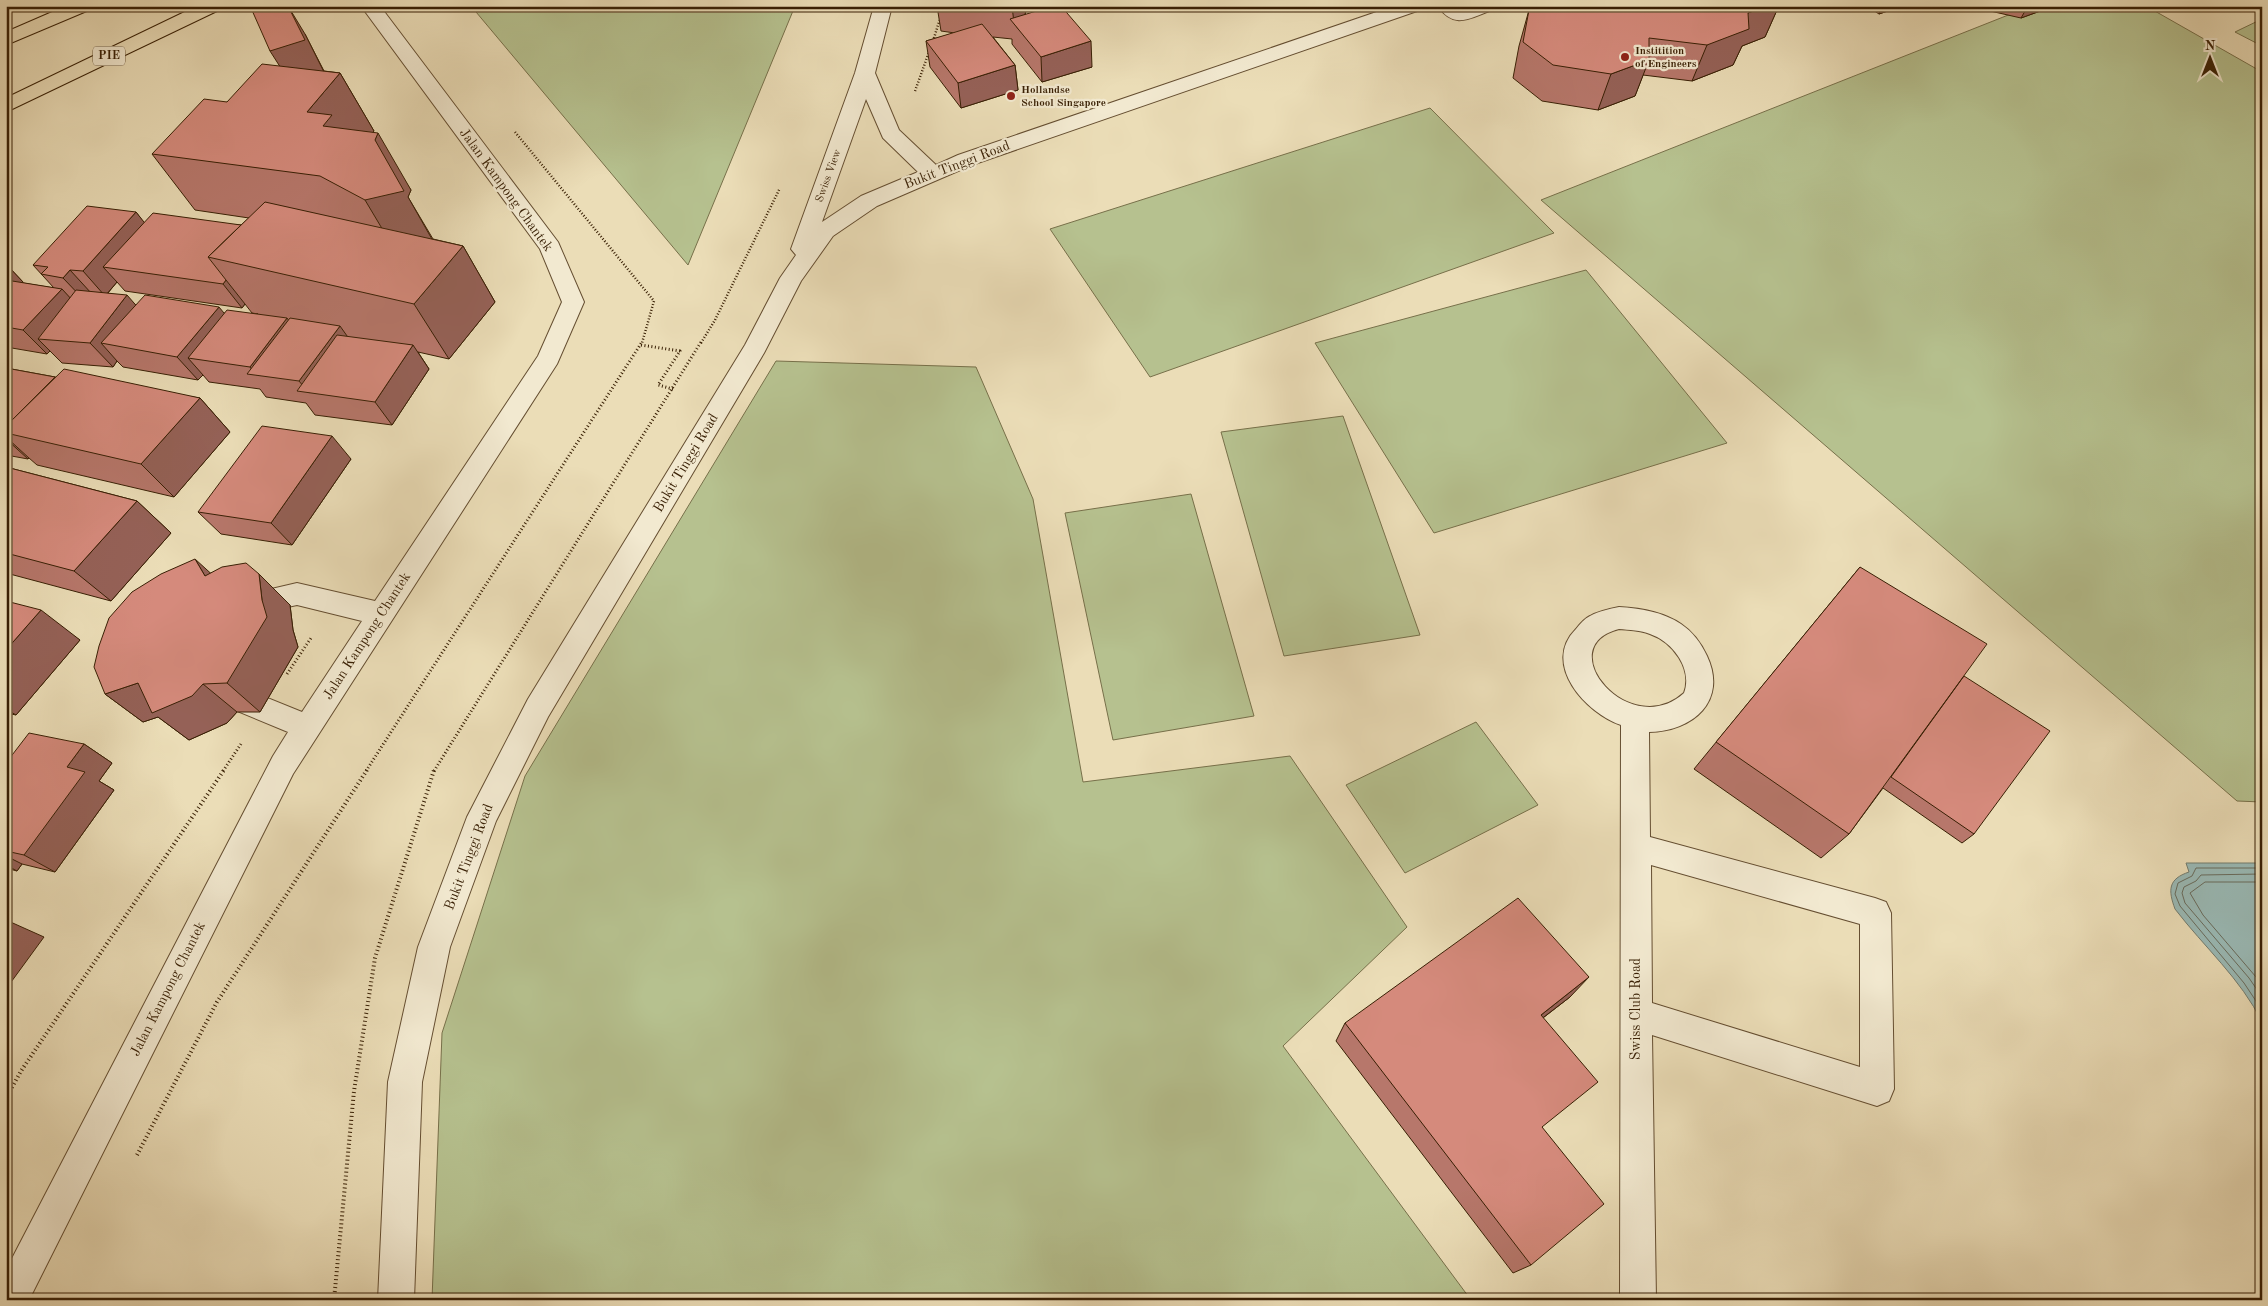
<svg xmlns="http://www.w3.org/2000/svg" width="2268" height="1306" viewBox="0 0 2268 1306" font-family="'Old Standard TT',serif">
  <style>
    .green { fill: #b6c18f; stroke: #77704a }
    .water { fill: #9abab6; stroke: #737c6f }
    .lines { fill: none; stroke-linecap: round; stroke-linejoin: round }
    .shore { stroke: #696c5d; stroke-width: 1 }
    .minor-casing { stroke: #654e31; stroke-width: 2 }
    .highway-casing { stroke: #381f04; stroke-width: 2 }
    .path-far2 { stroke: #381f04; stroke-width: 2.5; stroke-dasharray: 1 2; stroke-linecap: butt }
    .path-far1 { stroke: #381f04; stroke-width: 3; stroke-dasharray: 1 2.5; stroke-linecap: butt }
    .path { stroke: #381f04; stroke-width: 4; stroke-dasharray: 1 3; stroke-linecap: butt }
    .minor { fill: #f2e9d0; fill-rule: evenodd }
    .highway { fill: #ebddb7; fill-rule: evenodd }
    .wall { fill: #b7776b; stroke: #381f04; fill-rule: evenodd }
    .shaded-wall { fill: #956157; stroke: #381f04 }
    .building { fill: #d58a7c; stroke: #381f04 }
    .poi-dot { fill: #8f2418; stroke: #f2e9d0; stroke-width: 2 }
    .labels { text-anchor: middle; dominant-baseline: central; stroke-width: 4.5; stroke-linejoin: round; paint-order: stroke }
    .far-poi-label { font-size: 11px; font-weight: bold; fill: #381f04; stroke: #f2e9d0; text-anchor: start }
    .far-street-label { font-size: 11px; fill: #381f04; stroke: #f2e9d0 }
    .shield { fill: #f2e9d0; stroke: #705c41; stroke-width: 1 }
    .shield-label { font-size: 12px; font-weight: bold; fill: #381f04 }
    .street-label { font-size: 14px; fill: #381f04; stroke: #f2e9d0 }
  </style>
  <rect width="100%" height="100%" fill="#ebddb7"/>
  <filter id="stains"><feTurbulence type="fractalNoise" baseFrequency=".004" numOctaves="4"/><feColorMatrix values="0 0 0 0 .2 0 0 0 0 .09 0 0 0 0 .02 0 0 0 .5 -.17"/></filter>
  <radialGradient id="worn" r=".72"><stop offset=".6" stop-color="#630" stop-opacity="0"/><stop offset="1" stop-color="#630" stop-opacity=".3"/></radialGradient>
  <path class="green" d="M471 6H795L688 265Z
    M2031 6H2146L2262 72V802L2237 801 1541 200Z
    M2262 19V46L2235 32Z
    M1430 108 1554 233 1150 377 1050 229Z
    M1586 270 1727 443 1434 533 1315 343Z
    M776 361 976 367 1033 499 1083 782 1290 756 1407 927 1283 1046 1471 1300H432L442 1033 525 776Z
    M1343 416 1420 635 1284 656 1221 432Z
    M1191 494 1254 716 1113 740 1065 513Z
    M1476 722 1538 805 1405 873 1346 785Z"/>
  <path class="water" d="M2186 863H2262V1022C2241 979 2204 947 2175 909 2168 890 2168 879 2189 872Z"/>
  <g class="lines">
    <path class="shore" d="M2262 868H2196L2192 876 2178 883 2175 894 2180 906 2244 983 2262 1010
      M2262 874 2201 875 2196 881 2184 887 2182 893 2185 903 2249 978 2262 997
      M2262 882H2205L2190 893 2203 915 2262 984"/>
    <g class="minor-casing">
      <path id="minor" d="M361 6H380L558 242 584 302 557 364 293 774 29 1300H6V1270L273 756 288 732 218 703 214 694 218 685 228 682 302 712 362 621 297 605 246 616 237 613 233 605 237 597 297 583 375 601 538 356 562 302 540 249Z
        M874 6H892L875 73 899 130 936 165 958 155 1394 6H1422L1420 10 972 165 877 206 833 236 801 281 764 353 548 717 496 821 450 947 422 1082 414 1300H378L388 1082 418 947 467 817 528 699 745 345 780 278 796 255 791 249 855 73ZM866 99 883 138 918 172 861 196 822 222Z
        M1438 6H1458L1461 9 1467 6H1494L1492 10C1470 18 1454 30 1438 6Z
        M1619 607C1640 608 1663 612 1681 624 1693 632 1701 643 1707 656 1728 701 1693 731 1649 732L1650 837 1875 898 1886 902 1891 913 1894 1089 1889 1101 1877 1106 1652 1035 1656 1300H1620L1621 725C1586 713 1541 664 1576 629 1580 624 1584 619 1590 616 1599 611 1609 609 1619 607ZM1619 629C1629 630 1641 630 1650 634 1673 642 1693 669 1684 693 1630 742 1549 647 1619 629ZM1651 865 1860 924V1067L1652 1003Z"/>
    </g>
    <g class="highway-casing">
      <path id="highway" d="M66 6H91L89 10 6 45V32Z
        M197 6H221L219 10 6 112V98Z"/>
    </g>
    <path class="path-far2" d="M933 41 940 19
      M915 91 929 52
      M515 132 654 301 642 343
      M701 343 715 320 780 188"/>
    <path class="path-far1" d="M641 345 680 351 658 385 673 389
      M287 674 311 638
      M223 771 241 744
      M366 771 642 342
      M434 771 701 342"/>
    <path class="path" d="M6 1098 21 1071 224 770
      M137 1155 217 1002 367 770
      M334 1300 354 1091 375 958 434 770"/>
    <use href="#minor" class="minor"/>
    <use href="#highway" class="highway"/>
  </g>
  <path class="wall" d="M937 6H1028L1025 14 1092 67 1042 82 1012 44V39L993 37 1015 65 1018 90 961 108 930 67 926 41 955 33 941 31Z
    M1538 6H1782L1781 8 1777 10 1765 37 1742 46 1733 65 1692 81 1643 75 1635 96 1598 110 1542 101 1513 78 1519 46 1529 10Z
    M1867 6H1902L1879 14Z
    M1968 6H2054L2021 18Z
    M305 34 324 71 340 73 374 131 372 132 411 190 408 197 433 239 463 246 495 302 449 359 418 352 429 369 392 425 315 415 306 403 266 397 260 389 209 382 203 375 198 380 123 367 117 361 113 367 62 363 50 351 47 354 6 347V264L23 282V283L54 288 33 265 136 212 144 223 241 225 249 218 195 210 152 154 227 102 280 66ZM117 282 125 291 242 308 245 304 252 313 258 314 224 313 136 305 108 293Z
    M6 368 55 377 200 398 230 432 174 497 37 465 29 458 28 459 6 455Z
    M351 459 292 545 221 534 198 512Z
    M6 467 137 501 171 533 111 601 6 573Z
    M1860 567 1964 676 1974 834 1962 843 1883 788 1849 834 1821 858 1694 769Z
    M211 573 259 574 290 605 293 630 298 647 260 712H237L227 723 189 740 158 717 143 722 105 694Z
    M6 601 80 640 16 715 6 713Z
    M84 744 112 763 99 781 114 790 55 872 22 864 17 871 6 868V763Z
    M1570 997 1543 1018 1542 1127 1531 1265 1513 1273 1336 1041 1345 1023Z"/>
  <path class="shaded-wall" d="M288 6 305 34 326 76 293 87 270 51Z
    M1012 6H1028L1019 30 1014 23Z
    M1767 6H1782L1781 8 1777 10 1765 37 1742 46 1733 65 1692 81 1707 45 1748 13Z
    M1882 6H1902L1879 14Z
    M2028 6H2054L2021 18Z
    M1091 41 1092 67 1042 82 1041 57Z
    M1649 60 1635 96 1598 110 1611 74Z
    M1015 65 1018 90 961 108 958 83Z
    M340 73 374 131 356 153 367 172 307 112Z
    M378 133 411 190 408 197 437 248 399 257 365 200 375 140Z
    M136 212 156 237 103 267 117 282 105 296 83 271Z
    M463 246 495 302 449 359 414 304Z
    M6 264 23 282 6 303Z
    M70 270 92 294 86 302 63 278Z
    M226 280 245 304 242 308 223 284Z
    M62 289 85 314 38 339 50 351 47 354 23 330Z
    M127 295 148 319 101 343 117 361 113 367 90 343Z
    M219 307 239 331 188 358 203 375 198 380 177 357Z
    M287 318 305 342 256 375 250 367Z
    M340 326 357 350 309 393 299 381Z
    M413 345 429 369 392 425 375 402Z
    M200 398 230 432 174 497 141 464Z
    M332 436 351 459 292 545 271 523Z
    M6 437 29 458 28 459 6 439Z
    M137 501 171 533 111 601 74 571Z
    M195 559 228 589 205 576Z
    M259 574 290 605 293 630 298 647 260 712 227 683 262 600Z
    M41 610 80 640 16 715 6 709V650Z
    M138 683 203 684 237 712 227 723 189 740 158 717 143 722 105 694Z
    M84 744 112 763 99 781 114 790 55 872 24 855 67 767Z
    M6 747 12 750 6 757Z
    M6 856 22 864 17 871 6 865Z
    M6 920 44 937 6 989Z
    M1589 977 1570 997 1523 1033 1541 1015Z"/>
  <path class="building" d="M258 6H288L305 40 270 51 251 8Z
    M1053 6H1061L1091 41 1041 57 1010 19Z
    M1538 6H1767L1748 13 1749 29 1707 45 1649 38V60L1611 74 1553 65 1523 42 1529 10Z
    M982 24 1015 65 958 83 926 41Z
    M262 64 340 73 307 112 332 115 323 126 378 133 375 140 404 191 365 200 320 176 152 154 204 99 227 102Z
    M265 202 463 246 414 304 208 257Z
    M87 206 136 212 83 271 70 270 63 278 41 274 48 267 33 265Z
    M153 213 241 225 208 257 226 280 223 284 103 267Z
    M6 280 62 289 23 330 6 327Z
    M76 290 127 295 90 343 38 339Z
    M145 295 219 307 177 357 101 343Z
    M227 310 287 318 250 367 188 358Z
    M290 318 340 326 299 381 247 374Z
    M337 335 413 345 375 402 297 391Z
    M6 368 55 377 6 426Z
    M64 369 200 398 141 464 6 433V426Z
    M262 426 332 436 271 523 198 512Z
    M6 467 137 501 74 571 6 553Z
    M195 559 205 576 222 567 246 563 259 574 262 600 267 617 227 683 203 684 192 696 152 713 138 683 105 694 94 667 99 646 109 618 132 592 161 574Z
    M1860 567 1987 644 1849 834 1716 742Z
    M6 601 41 610 6 650Z
    M1964 676 2050 731 1974 834 1891 777Z
    M29 733 84 744 67 767 85 772 24 855 6 851V763Z
    M1518 898 1589 977 1541 1015 1598 1082 1542 1127 1604 1204 1531 1265 1345 1023Z"/>
  <g class="poi-dot">
    <circle cx="1625" cy="57" r="5"/>
    <circle cx="1011" cy="96" r="5"/>
  </g>
  <g class="labels">
    <g class="far-poi-label">
      <text x="1635" y="51">Institition<tspan x="1635" dy="13">of Engineers</tspan></text>
      <text x="1021" y="90">Hollandse<tspan x="1021" dy="13">School Singapore</tspan></text>
    </g>
    <g class="far-street-label">
      <text transform="translate(829 176) rotate(-70)">Swiss View</text>
    </g>
    <rect class="shield" x="93" y="46.5" width="32" height="19" rx="4"/>
    <g class="shield-label">
      <text x="109" y="56">PIE</text>
    </g>
    <g class="street-label">
      <text transform="translate(957 165) rotate(-21)">Bukit Tinggi Road</text>
      <text transform="translate(506 190) rotate(54)">Jalan Kampong Chantek</text>
      <text transform="translate(686 463) rotate(-59)">Bukit Tinggi Road</text>
      <text transform="translate(367 636) rotate(-57)">Jalan Kampong Chantek</text>
      <text transform="translate(469 857) rotate(-69)">Bukit Tinggi Road</text>
      <text transform="translate(168 989) rotate(-63)">Jalan Kampong Chantek</text>
      <text transform="translate(1636 1009) rotate(-90)">Swiss Club Road</text>
    </g>
  </g>
  <rect width="2268" height="1306" fill="none" stroke="#ebddb7" stroke-width="25"/>
  <rect x="8" y="8" width="2253" height="1291" fill="none" stroke="#381f04" stroke-width="2.5"/>
  <rect x="12" y="12" width="2243" height="1281" fill="none" stroke="#381f04"/>
  <g transform="translate(2210 58)" stroke="#f2e9d0" stroke-width="4" paint-order="stroke">
  <path d="M0-4L9 19L0 12L-9 19Z" fill="#381f04"/>
  <text y="-8" font-size="14" font-weight="bold" text-anchor="middle" fill="#381f04">N</text>
  </g>
  <rect width="100%" height="100%" filter="url(#stains)"/>
  <rect width="100%" height="100%" fill="url(#worn)"/>
</svg>
